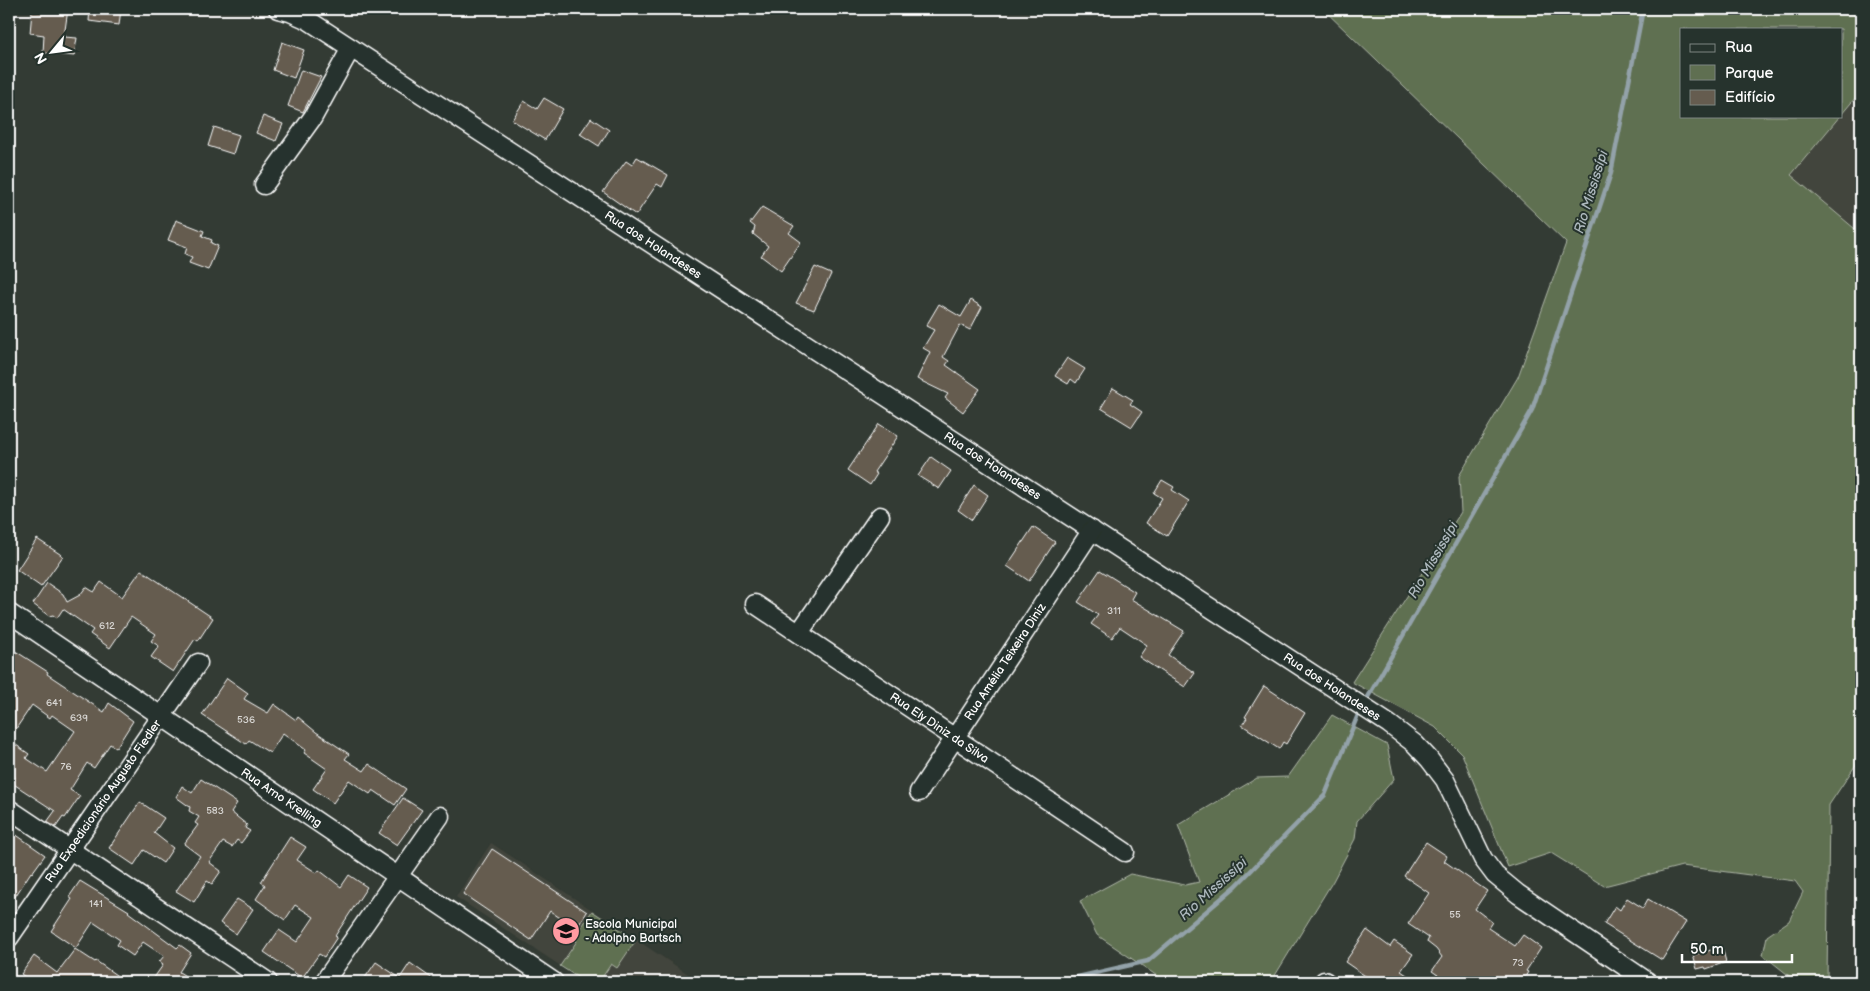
<svg xmlns="http://www.w3.org/2000/svg" width="1870" height="991" viewBox="0 0 1870 991" font-family="'Balsamiq Sans',sans-serif">
  <style>
    .built { fill: #42453c }
    .green { fill: #5f6f51; stroke: #afb7a8 }
    .lines { fill: none; stroke-linecap: round; stroke-linejoin: round }
    .stream { stroke: #93a2a9; stroke-width: 4.5 }
    .building { fill: #655c4f; stroke: #fff }
    .minor-casing { stroke: #fff; stroke-width: 21 }
    .minor { stroke: #26332d; stroke-width: 18 }
    .labels { text-anchor: middle; dominant-baseline: central; stroke-width: 4; stroke-linejoin: round; paint-order: stroke }
    .number-label { font-size: 10px; fill: #d8d6d3 }
    .street-label { font-size: 12px; fill: #fff; stroke: #26332d }
    .poi-label { font-size: 12px; fill: #fff; stroke: #26332d; text-anchor: start }
    .water-label { font-size: 14px; font-style: italic; fill: #aeb9be; stroke: #26332d }
  </style>
  <rect width="100%" height="100%" fill="#333b34"/>
  <filter id="ink" filterUnits="userSpaceOnUse"><feTurbulence type="fractalNoise" baseFrequency=".02" numOctaves="2"/><feDisplacementMap in="SourceGraphic" scale="10" xChannelSelector="R" yChannelSelector="G"/><feConvolveMatrix kernelMatrix="1 2 1 2 8 2 1 2 1" color-interpolation-filters="sRGB"/></filter>
  <g filter="url(#ink)">
    <path class="built" d="M1861 91V234L1790 175Z
      M491 843 691 976 614 982H585L456 897Z"/>
    <path class="green" d="M1323 9H1861V91L1841 115V29H1681V116H1840L1791 175 1861 234V757L1829 805 1827 982H1797L1763 955 1767 936 1789 921 1803 892 1795 881 1682 866 1604 886 1551 853 1508 867 1462 754 1435 727 1352 682 1461 512 1459 476 1518 377 1566 243Z
      M1332 715 1387 745 1394 779 1357 821 1355 839 1333 881 1271 982H1166L1097 935 1080 901 1130 874 1185 885 1199 882 1178 825 1257 778 1288 777Z
      M592 911 636 940 617 968 611 964 599 982H585L560 966 577 941 574 939Z"/>
    <g class="lines">
      <path class="stream" d="M1364 704 1532 410 1611 173 1643 9
        M1056 982 1148 961 1236 886 1325 795 1360 710"/>
    </g>
    <path class="building" d="M48 9H68L64 37 77 38 74 56 43 53 44 35 30 33 32 11 47 13Z
      M90 9H121L119 25 89 21Z
      M282 42 304 50 294 78 273 70Z
      M301 70 321 77 303 112 288 106Z
      M544 98 563 109 545 140 512 120 524 101 537 109Z
      M263 116 283 124 276 141 256 133Z
      M591 118 609 130 599 146 580 134Z
      M214 127 239 135 233 154 208 146Z
      M637 157 668 175 662 187 657 184 636 215 603 192 626 161 632 165Z
      M762 207 794 226 789 233 801 242 781 271 761 256 768 246 753 234 755 227 750 223Z
      M176 220 204 231 202 236 212 240 211 243 218 246 208 270 189 263 192 257 185 254 187 247 168 240Z
      M815 267 831 274 814 310 796 303Z
      M971 300 982 307 970 330 960 325 943 357 949 361 946 365 980 389 963 412 945 398 948 394 917 379 930 352 923 348 934 330 926 326 939 304 961 317Z
      M1067 358 1085 369 1076 383 1071 379 1068 384 1055 376Z
      M1113 388 1133 400 1130 404 1142 412 1132 427 1101 408Z
      M879 424 898 436 874 472 877 474 870 485 848 470Z
      M931 457 951 471 939 489 918 476Z
      M1162 480 1174 487 1172 490 1189 501 1167 536 1146 523 1162 498 1154 493Z
      M974 485 988 495 972 520 958 510Z
      M1033 527 1055 542 1029 581 1007 566Z
      M37 539 63 556 41 587 17 570Z
      M141 570 213 618 198 641 195 639 173 672 151 657 159 646 151 641 156 634 131 617 110 648 90 634 93 630 63 609 57 618 53 615 49 616 33 604 47 583 63 594 67 602 80 595 86 587 94 592 101 582 122 597Z
      M1100 570 1135 592 1131 599 1184 631 1168 655 1195 673 1185 687 1139 657 1147 645 1120 627 1112 638 1091 624 1098 615 1078 602Z
      M9 647 48 672 47 674 104 712 109 703 133 721 116 748 110 744 94 768 87 763 70 790 80 796 65 818 63 817 56 827 47 822 55 811 12 783 15 777 9 772V740L29 754 26 758 47 772 75 731 52 715 50 718 32 705 9 739Z
      M227 678 248 693 244 699 268 713 274 704 296 720 298 717 316 732 349 754 345 759 364 771 369 764 406 789 395 805 373 790 370 794 349 780 333 803 313 789 327 769 304 753 306 750 283 733 270 753 249 740 246 744 202 715Z
      M1264 686 1305 713 1286 744 1283 742 1279 749 1242 725 1247 718 1245 717Z
      M201 779 237 803 231 812 247 825 245 828 250 831 241 843 237 840 232 847 223 842 209 862 221 871 212 884 207 881 194 902 176 891 200 856 184 844 198 825 195 823 199 817 189 811 190 807 176 797 182 786 192 793Z
      M403 798 422 810 397 845 379 833Z
      M140 802 164 818 154 833 173 848 163 863 144 850 134 865 109 848Z
      M15 834 45 855 32 873 31 872 9 906V844Z
      M290 837 306 847 297 860 317 873 319 870 341 887 349 875 367 887 335 936 337 937 324 957 319 954 302 978 264 952 279 930 297 942 314 917 295 905 285 920 256 899 265 885 261 882Z
      M1426 842 1447 856 1444 861 1487 891 1475 909 1492 922 1488 928 1515 946 1523 935 1541 948 1526 971 1528 972 1522 982H1448L1432 971 1442 957 1436 949 1427 942 1429 938 1408 924 1429 893 1404 876Z
      M492 849 587 912 576 929 550 911 531 940 463 894Z
      M80 881 129 911 128 912 177 948 180 945 191 953 179 972 195 982H151L163 965 159 962 164 956 143 942 133 956 117 945 120 940 93 922 76 948 51 931 72 899 69 897Z
      M1627 898 1643 908 1648 899 1686 922 1662 960 1604 924 1615 906 1620 910Z
      M237 899 253 909 236 934 220 923Z
      M1367 930 1390 947 1394 941 1413 954 1401 971 1407 975 1402 982H1374L1345 962Z
      M1722 947 1726 962 1706 969 1705 967 1697 969 1693 955Z
      M75 949 95 962 96 961 126 982H32L21 974 34 956 57 973Z
      M376 962 400 978 410 963 437 982H362Z"/>
    <g class="lines">
      <g class="minor-casing">
        <g id="minor">
          <path id="s1" d="M278 9 290 12 308 20 1389 724 1415 744 1429 759 1445 780 1483 859 1495 875 1518 894 1648 982"/>
          <path d="M264 185 313 117 351 48"/>
          <path id="s2" d="M755 604 1125 852"/>
          <path id="s3" d="M9 613 554 982"/>
          <path d="M799 633 880 516"/>
          <path id="s4" d="M919 792 1092 530"/>
          <path d="M9 809 268 982"/>
          <path id="s5" d="M9 938 198 663"/>
          <path d="M1324 981 1326 982"/>
          <path d="M324 982 440 816"/>
        </g>
      </g>
      <use href="#minor" class="minor"/>
    </g>
  </g>
  <defs>
    <g id="school-disc" transform="scale(1.4375)"><circle r="9.5" fill="#ff9aa2" stroke="#26332d"/><path d="M0-5L7-2L0 1L-7-2ZM-4 1L0 2.5L4 1V4Q0 6-4 4Z" fill="#111"/></g>
  </defs>
  <g fill-rule="evenodd">
    <use href="#school-disc" x="566" y="931"/>
  </g>
  <g class="labels">
    <g class="number-label">
      <text x="1114" y="611">311</text>
      <text x="107" y="626">612</text>
      <text x="54" y="703">641</text>
      <text x="79" y="718">639</text>
      <text x="246" y="720">536</text>
      <text x="66" y="767">76</text>
      <text x="215" y="811">583</text>
      <text x="96" y="904">141</text>
      <text x="1455" y="915">55</text>
      <text x="1518" y="963">73</text>
    </g>
    <g class="street-label">
      <text stroke="none"><textPath href="#s1" startOffset="444">Rua dos Holandeses</textPath></text>
      <text stroke="none"><textPath href="#s1" startOffset="849">Rua dos Holandeses</textPath></text>
      <text stroke="none"><textPath href="#s4" startOffset="156">Rua Amélia Teixeira Diniz</textPath></text>
      <text stroke="none"><textPath href="#s1" startOffset="1254">Rua dos Holandeses</textPath></text>
      <text stroke="none"><textPath href="#s2" startOffset="222">Rua Ely Diniz da Silva</textPath></text>
      <text stroke="none"><textPath href="#s3" startOffset="329">Rua Arno Krelling</textPath></text>
      <text stroke="none"><textPath href="#s5" startOffset="166">Rua Expedicionário Augusto Fiedler</textPath></text>
    </g>
    <g class="poi-label">
      <text x="585" y="924">Escola Municipal<tspan x="585" dy="14">- Adolpho Bartsch</tspan></text>
    </g>
    <g class="water-label">
      <text transform="translate(1591 192) rotate(-73)">Rio Mississípi</text>
      <text transform="translate(1433 560) rotate(-60)">Rio Mississípi</text>
      <text transform="translate(1213 889) rotate(-42)">Rio Mississípi</text>
    </g>
  </g>
  <rect width="1870" height="991" fill="none" stroke="#26332d" stroke-width="30"/>
  <rect x="15" y="15" width="1840" height="961" fill="none" stroke="#fff" stroke-width="2" filter="url(#ink)"/>
  <rect x="1680" y="28" width="162" height="90" fill="#26332d" stroke="#7d8581"/>
  <rect x="1690" y="44" width="25" height="8" fill="#26332d" stroke="#7d8581"/>
  <text x="1725" y="52" font-size="15" fill="#ffffff">Rua</text>
  <rect x="1690" y="65" width="25" height="15" fill="#5f6f51" stroke="#7d8581"/>
  <text x="1725" y="78" font-size="15" fill="#ffffff">Parque</text>
  <rect x="1690" y="90" width="25" height="15" fill="#655c4f" stroke="#7d8581"/>
  <text x="1725" y="102" font-size="15" fill="#ffffff">Edifício</text>
  <g transform="translate(52 52) rotate(241)" stroke="#26332d" stroke-width="4" paint-order="stroke">
  <path d="M0-4L9 19L0 12L-9 19Z" fill="#ffffff"/>
  <text y="-8" font-size="14" font-weight="bold" text-anchor="middle" fill="#ffffff">N</text>
  </g>
  <path d="M1682 954v8h110v-8" fill="none" stroke="#ffffff" stroke-width="2.5"/>
  <text x="1690" y="954" font-size="15" fill="#ffffff" stroke="#26332d" stroke-width="4" paint-order="stroke">50 m</text>
</svg>
